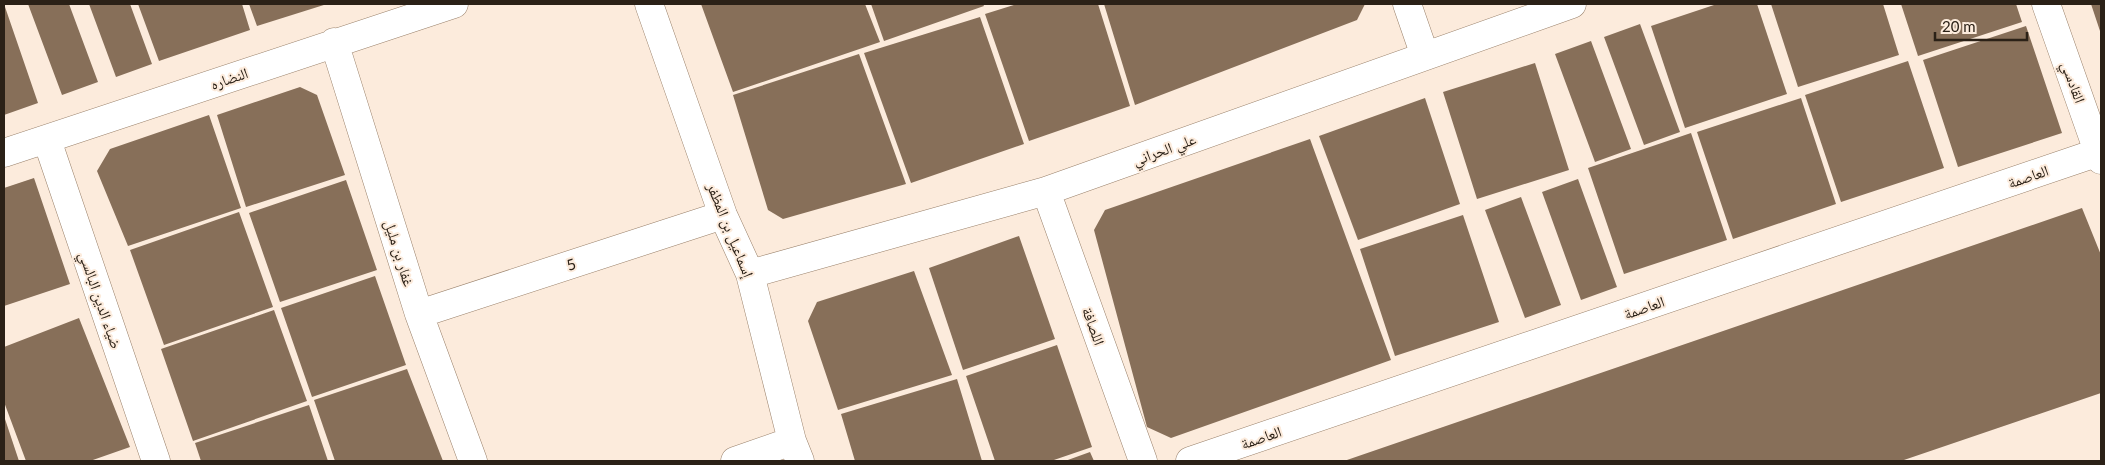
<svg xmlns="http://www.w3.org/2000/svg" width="2105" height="465" viewBox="0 0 2105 465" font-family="Lato,'Noto Naskh Arabic',sans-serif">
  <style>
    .building { fill: #876f59 }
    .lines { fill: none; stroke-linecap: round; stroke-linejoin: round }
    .minor-casing { stroke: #99806a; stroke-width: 29 }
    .minor { stroke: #fff; stroke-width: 28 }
    .labels { text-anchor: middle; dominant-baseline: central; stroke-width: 4; stroke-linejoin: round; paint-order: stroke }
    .street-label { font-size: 15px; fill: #2b2117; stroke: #fcebdc }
  </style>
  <rect width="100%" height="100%" fill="#fcebdc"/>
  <path class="building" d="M4 4 38 103 4 115Z
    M28 4H69L98 82 62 95Z
    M89 4H130L152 64 116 77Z
    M138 4H242L250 30 159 61Z
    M249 4H327L257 26Z
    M701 4H865L880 42 733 92Z
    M871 4H983L984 6 884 41Z
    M1017 4H1098L1130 106 1029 141 985 14Z
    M1104 4H1365L1357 20 1135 105Z
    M1717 4H1757L1787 94 1685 128 1651 26Z
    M1771 4H1883L1899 55 1798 87Z
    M1901 4H2016L2022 22 1918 56Z
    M2091 4H2101V34Z
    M980 17 1024 144 911 183 864 53Z
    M1640 24 1680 132 1644 145 1604 37Z
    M2026 26 2062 133 1958 167 1923 60Z
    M1591 41 1631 149 1595 162 1555 54Z
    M859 54 906 184 783 219 768 210 733 95Z
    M1908 61 1944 168 1841 202 1805 95Z
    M1535 63 1569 170 1477 199 1443 92Z
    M300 87 317 95 345 175 246 207 217 115Z
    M1425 98 1460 204 1358 240 1319 136Z
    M1801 98 1836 204 1733 239 1697 132Z
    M209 115 241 208 128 246 97 171 110 149Z
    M1691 133 1727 240 1624 274 1588 168Z
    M1310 139 1391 360 1171 438 1147 427 1094 230 1105 210Z
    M34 178 70 284 4 306V188Z
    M1578 179 1617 287 1581 300 1542 192Z
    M346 180 377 270 280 302 249 213Z
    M1521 197 1561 305 1525 318 1485 210Z
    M2082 208 2101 255V393L1901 461H1344Z
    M239 212 273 307 164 345 130 250Z
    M1463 215 1499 322 1395 356 1360 249Z
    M1019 236 1055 339 963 370 929 268Z
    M914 271 952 375 838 410 808 321 817 302Z
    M375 276 406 365 312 397 281 308Z
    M274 310 307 401 193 441 161 349Z
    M79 318 130 447 90 461H26L4 402V347Z
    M1057 345 1092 447 1051 461H995L966 376Z
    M407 369 443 461H335L314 400Z
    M957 379 982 461H855L841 414Z
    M309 405 328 461H201L195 443Z
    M4 416 19 461H4Z
    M1090 452 1094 461H1065Z"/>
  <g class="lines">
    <g class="minor-casing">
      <path id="minor" d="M649 4 723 215 750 274 792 441 800 461
        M1407 4 1425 56
        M2046 4 2101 160
        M334 42 419 314 473 461
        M47 140 156 461
        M4 153 454 4
        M1046 191 1143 461
        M750 274 1046 191 1572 4
        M419 314 723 215
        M735 461 792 441
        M1190 461 2099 152"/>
    </g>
    <use href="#minor" class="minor"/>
  </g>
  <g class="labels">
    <g class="street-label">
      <text transform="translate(229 78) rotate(-19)">النضاره</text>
      <text transform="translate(2074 82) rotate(70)">القادسي</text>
      <text transform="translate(1164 149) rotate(-20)">علي الحراني</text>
      <text transform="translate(2028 176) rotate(-19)">العاصمة</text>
      <text transform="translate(731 230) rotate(68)">إسماعيل بن المظفر</text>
      <text transform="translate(400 253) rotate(73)">غفار بن مليل</text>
      <text transform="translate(571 264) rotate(-18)">5</text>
      <text transform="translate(101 300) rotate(71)">ضياء الدين البالسي</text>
      <text transform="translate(1644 307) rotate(-19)">العاصمة</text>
      <text transform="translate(1094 326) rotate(70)">اللصافة</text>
      <text transform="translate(1261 437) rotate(-19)">العاصمة</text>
    </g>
  </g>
  <rect width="2105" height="465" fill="none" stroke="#2b2117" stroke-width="10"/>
  <path d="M1935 32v8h92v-8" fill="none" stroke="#2b2117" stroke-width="2.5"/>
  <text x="1942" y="32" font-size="15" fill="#2b2117" stroke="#fcebdc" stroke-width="4" paint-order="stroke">20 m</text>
</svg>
